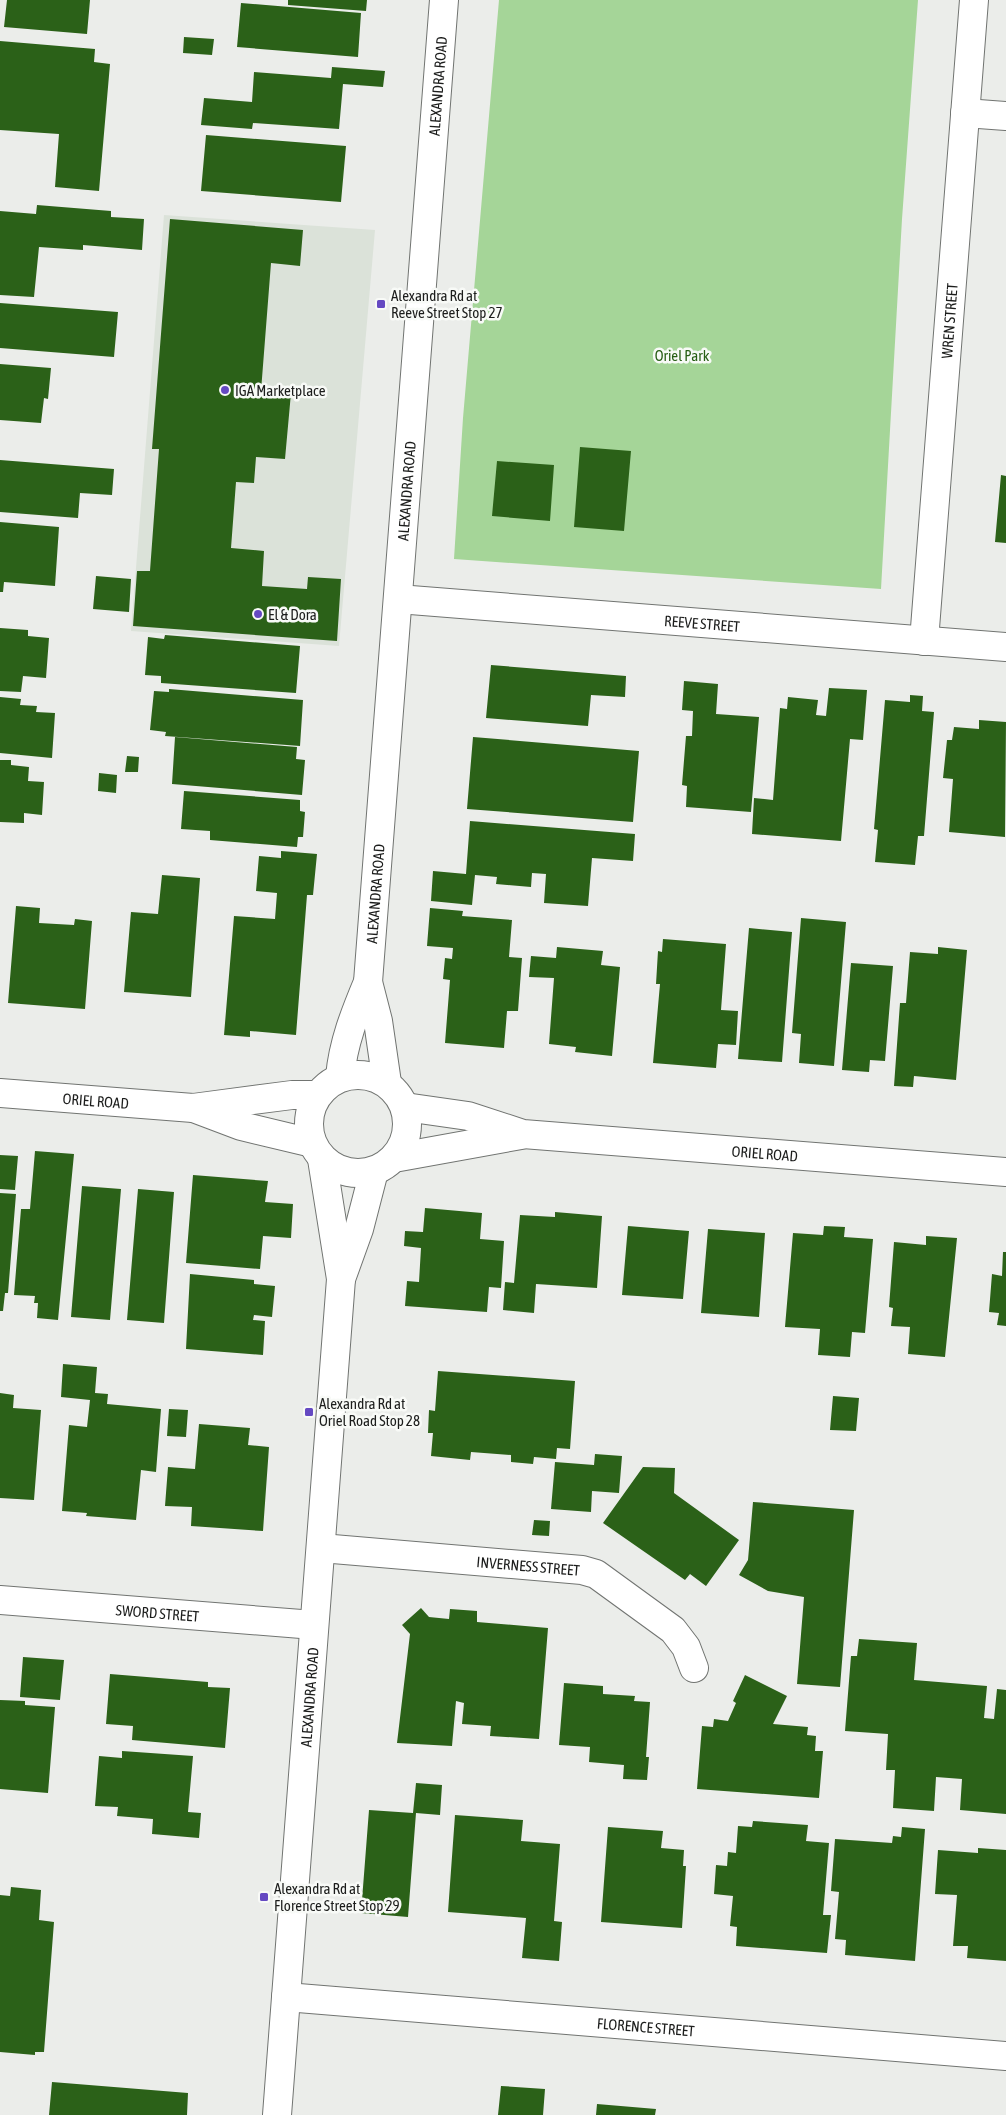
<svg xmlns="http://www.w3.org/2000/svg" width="1006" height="2115" viewBox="0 0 1006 2115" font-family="'Asap Condensed',sans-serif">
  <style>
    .built { fill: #dbe2d9 }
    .green { fill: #a5d598 }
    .building { fill: #2b6118 }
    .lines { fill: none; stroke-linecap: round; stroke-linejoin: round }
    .minor-casing { stroke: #717471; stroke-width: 30 }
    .minor { stroke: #fff; stroke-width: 28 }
    .poi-dot { fill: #6549c2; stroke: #f8faf7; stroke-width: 2 }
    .labels { text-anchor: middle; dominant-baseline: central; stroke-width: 5; stroke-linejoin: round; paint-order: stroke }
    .street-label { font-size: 15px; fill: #1c1d1c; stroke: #f8faf7 }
    .poi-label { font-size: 15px; fill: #1c1d1c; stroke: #f8faf7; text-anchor: start }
    .park-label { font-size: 15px; fill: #275e14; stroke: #f8faf7 }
  </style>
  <rect width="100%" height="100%" fill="#ebedea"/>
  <path class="built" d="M164 215 375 230 339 646 131 631Z"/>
  <path class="green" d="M499 0H918L902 219 881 589 454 559 463 418Z"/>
  <path class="building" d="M7 0H90L87 34 4 27Z
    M288 0H367L366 11 288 5Z
    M241 3 361 13 358 57 237 47Z
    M184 37 214 39 212 55 183 53Z
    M0 41 95 49 94 62 110 64 99 191 55 187 59 134 0 130Z
    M332 67 385 71 383 87 343 84 339 129 253 123 252 129 201 125 204 98 252 102 254 72 331 78Z
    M206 135 346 146 341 202 201 191Z
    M37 205 111 211V217L144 219 142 250 83 245V250L39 247 34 297 0 295V211L36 214Z
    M170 219 303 230 300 266 271 263 261 391 291 393 285 459 256 457 254 483 236 482 231 548 264 551 262 586 307 589 308 577 341 579 337 641 133 626 137 571H150L159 449H152Z
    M0 303 118 312 114 357 0 348Z
    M0 364 51 368 48 399 44 398 41 423 0 420Z
    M580 447 631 451 624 531 574 527Z
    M0 460 114 469 112 495 80 493 78 518 0 512Z
    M497 461 554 465 550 521 492 516Z
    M1001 475 1006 476V543L995 542Z
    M0 522 59 527 55 586 4 582 3 592H0Z
    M96 576 131 579 129 612 93 609Z
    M0 628 28 630V636L49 638 46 678 23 676 21 692 0 691Z
    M165 635 300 646 296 693 161 683V676L145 675 148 637 164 639Z
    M491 665 626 676 625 697 591 695 588 726 486 718Z
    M684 681 718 684 716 714 759 717 751 812 686 807 687 786 682 785 686 736H692L693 711 682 710Z
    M829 688 867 690 863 740 850 739 841 841 752 834 754 798 773 800 780 708 787 709 788 697 818 700 816 715 826 716Z
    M169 689 303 700 300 746 165 736 166 732 150 730 154 691 169 692Z
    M910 695 923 696 922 711 934 712 924 836H918L915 865 875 862 878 830 874 829 885 700 910 702Z
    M0 697 21 699 20 705 37 706 36 712 55 713 52 758 0 753Z
    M979 720 1006 722 1005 837 949 832 953 779 943 778 947 740H952L954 727 979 729Z
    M175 737 297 747 296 759 305 760 302 795 172 784Z
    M473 737 639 751 633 822 467 809Z
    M127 756 139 757 138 772H125Z
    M0 760H11V765L29 767 28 781 44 782 42 815 24 813V823L0 822Z
    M99 773 117 775 116 793 98 791Z
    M184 791 300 800V811L305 812 303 837H298L297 847 210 840V831L181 829Z
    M470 821 635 834 633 861 592 858 588 906 544 903 546 874 532 873 531 887 496 884 497 877 475 875 472 905 431 901 433 871 466 874Z
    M281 851 317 854 313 895H307L296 1035 250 1031V1037L224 1035 234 916 275 919 277 893 256 891 259 856 281 858Z
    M162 875 200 878 191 997 124 992 131 912 158 914Z
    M16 906 40 908 39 923 74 925 75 919 92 921 85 1009 8 1003Z
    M430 908 463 911 462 916 512 920 509 957 522 958 518 1011H507L504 1048 445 1043 450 980 443 979 445 958 452 959 453 948 427 946Z
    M801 918 846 922 834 1066 799 1063 801 1034 792 1033Z
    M749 928 792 932 782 1062 738 1059Z
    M663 939 726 944 721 1010 738 1011 736 1045 718 1044 716 1068 653 1063 660 984H656L658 951 662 952Z
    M557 947 603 951 601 965 620 967 612 1056 575 1052 576 1047 549 1044 554 978 529 977 531 956 556 958Z
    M938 947 967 950 956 1080 914 1076 913 1087 894 1086 900 1003H906L910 952 938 954Z
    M851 963 893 966 885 1061 870 1060 869 1072 842 1070Z
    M35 1151 74 1154 58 1320 37 1318 38 1303H34L35 1296 14 1295 21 1209H30Z
    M0 1155 18 1156 15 1190 0 1189Z
    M193 1175 268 1181 265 1202 293 1204 291 1238 263 1236 260 1269 186 1263Z
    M82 1186 121 1189 110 1320 71 1317Z
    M138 1189 174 1192 164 1323 127 1320Z
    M0 1193 16 1194 8 1293H5L3 1311H0Z
    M425 1208 482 1213 480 1239 504 1241 501 1288 489 1287 487 1312 405 1306 407 1281 419 1282 421 1248 404 1246 405 1231 423 1232Z
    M555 1212 602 1216 597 1288 536 1284 534 1313 503 1310 505 1282 514 1283 520 1215 555 1217Z
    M628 1226 689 1231 683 1299 622 1295Z
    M824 1226 845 1227 844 1237 873 1239 865 1333 852 1332 850 1357 818 1355 820 1329 785 1327 793 1233 823 1235Z
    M708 1229 765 1233 759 1317 701 1313Z
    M926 1236 957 1238 945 1357 908 1354 910 1327 891 1326 893 1308 889 1307 894 1242 926 1245Z
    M1003 1252H1006V1326L997 1325 999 1313 989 1312 992 1274 1002 1276Z
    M190 1274 254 1280V1284L275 1286 272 1317 254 1315 253 1320 265 1321 263 1355 186 1349Z
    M63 1364 97 1367 95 1393 108 1394 107 1404 161 1409 156 1472 141 1470 136 1520 86 1516 87 1513 62 1511 69 1425 87 1427 90 1400 61 1397Z
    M438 1371 575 1381 570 1449 557 1448 556 1459 534 1457 533 1464 511 1462V1455L471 1452 470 1460 431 1456 433 1433H428L429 1410 435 1411Z
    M0 1393 14 1395 13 1408 41 1410 34 1500 0 1498Z
    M833 1396 859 1398 856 1431 830 1430Z
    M169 1409 188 1410 186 1437 167 1436Z
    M199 1424 250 1428 248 1445 269 1447 263 1531 191 1526 192 1507 165 1506 168 1467 195 1469Z
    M595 1454 622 1456 619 1493 592 1491 591 1512 551 1509 555 1462 594 1465Z
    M643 1467 675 1468 674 1493 739 1540 706 1586 690 1574 685 1580 603 1523Z
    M753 1502 854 1510 840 1687 797 1684 804 1597 768 1591 739 1575 748 1560Z
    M534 1520 550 1521 549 1536 532 1535Z
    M421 1608 429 1617 449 1619 450 1609 477 1611V1622L548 1628 539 1739 490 1736 491 1726 462 1724 464 1703 456 1701 452 1746 397 1743 410 1634 402 1625Z
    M859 1639 917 1643 914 1680 987 1686 984 1718 994 1719 997 1689 1006 1690V1814L960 1810 962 1779 936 1777 934 1811 893 1808 895 1770H886L888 1734 845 1731 851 1656H857Z
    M23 1657 64 1660 60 1700 20 1697Z
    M110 1674 208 1682V1687L230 1688 225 1748 132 1740 133 1726 106 1724Z
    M745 1675 787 1696 773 1724 808 1727 807 1735 816 1736 815 1751H823L819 1798 697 1789 702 1726 713 1727 714 1719 728 1721 736 1703 733 1701Z
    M564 1683 603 1686V1694L635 1696 634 1701 650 1702 646 1757H649L647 1780 623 1779 624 1765 589 1762 590 1747 559 1745Z
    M0 1700 25 1701V1705L55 1707 48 1793 0 1789Z
    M122 1751 193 1756 188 1812 201 1813 199 1838 152 1834 153 1819 117 1816 118 1807 95 1806 99 1756 122 1758Z
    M416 1783 442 1785 440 1815 416 1813 408 1917 361 1913 369 1810 413 1813Z
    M455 1815 523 1820 521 1841 560 1844 554 1921 562 1922 559 1961 522 1958 526 1918 448 1912Z
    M753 1821 808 1825 806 1841 829 1843 823 1915H831L827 1953 736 1946 737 1927 730 1926 733 1896 714 1894 716 1865 727 1866 728 1852 736 1853 738 1826 752 1827Z
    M608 1827 663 1831 661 1848 684 1850 683 1866H686L682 1928 601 1922Z
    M902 1827 925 1829 915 1961 845 1955 846 1940 835 1939 839 1892 831 1891 835 1839 892 1843 893 1836 901 1837Z
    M978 1848 1006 1850V1961L967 1958 968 1946H953L957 1895 935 1894 938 1850 978 1853Z
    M11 1887 41 1890 39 1920 54 1922 44 2052H35V2055L0 2052V1895L10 1896Z
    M52 2082 188 2093 187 2115H49Z
    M501 2086 545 2089 543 2115H498Z
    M597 2104 656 2109 655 2115H596Z"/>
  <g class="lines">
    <g class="minor-casing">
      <g id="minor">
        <path d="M965 113 1006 116"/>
        <path id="s1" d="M398 599 1006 647"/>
        <path id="s2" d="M924 641 974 0"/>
        <path d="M368 982 378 1021 387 1083"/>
        <circle cx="358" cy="1124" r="49"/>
        <path id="s3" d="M340 1077C343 1043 355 1013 368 982L444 0"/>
        <path id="s4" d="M0 1093 193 1108 292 1095H317"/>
        <path id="s5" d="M405 1107 468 1116 523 1134 1006 1172"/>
        <path d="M196 1109 241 1126 312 1143"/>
        <path d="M394 1158 521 1135"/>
        <path d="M341 1279 359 1229 374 1171"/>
        <path id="s6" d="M321 1548 582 1570 596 1574 673 1630 686 1647 694 1668"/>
        <path id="s7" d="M0 1600 314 1625"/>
        <path id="s8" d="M286 1997 1006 2056"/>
        <path id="s9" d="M277 2115 341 1279 322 1159"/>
      </g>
    </g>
    <use href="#minor" class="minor"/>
  </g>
  <g class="poi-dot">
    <rect x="376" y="299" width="10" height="10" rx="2.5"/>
    <circle cx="225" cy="390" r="5"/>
    <circle cx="258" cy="614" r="5"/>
    <rect x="304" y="1407" width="10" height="10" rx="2.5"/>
    <rect x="259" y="1892" width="10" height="10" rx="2.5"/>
  </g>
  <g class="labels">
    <g class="street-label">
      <text stroke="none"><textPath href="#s3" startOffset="998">ALEXANDRA ROAD</textPath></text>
      <text stroke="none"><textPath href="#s2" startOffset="321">WREN STREET</textPath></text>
      <text stroke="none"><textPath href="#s3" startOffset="592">ALEXANDRA ROAD</textPath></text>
      <text stroke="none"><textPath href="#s1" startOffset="305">REEVE STREET</textPath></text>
      <text stroke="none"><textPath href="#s3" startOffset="188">ALEXANDRA ROAD</textPath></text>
      <text stroke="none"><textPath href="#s4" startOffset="96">ORIEL ROAD</textPath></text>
      <text stroke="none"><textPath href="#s5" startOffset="364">ORIEL ROAD</textPath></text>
      <text stroke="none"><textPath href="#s6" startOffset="208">INVERNESS STREET</textPath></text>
      <text stroke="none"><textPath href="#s7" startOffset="158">SWORD STREET</textPath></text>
      <text stroke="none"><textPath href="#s9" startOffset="419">ALEXANDRA ROAD</textPath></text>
      <text stroke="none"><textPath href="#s8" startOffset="361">FLORENCE STREET</textPath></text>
    </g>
    <g class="poi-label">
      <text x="391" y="295">Alexandra Rd at<tspan x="391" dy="17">Reeve Street Stop 27</tspan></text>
      <text x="235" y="390">IGA Marketplace</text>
      <text x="268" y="614">El &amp; Dora</text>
      <text x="319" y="1403">Alexandra Rd at<tspan x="319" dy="17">Oriel Road Stop 28</tspan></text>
      <text x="274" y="1888">Alexandra Rd at<tspan x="274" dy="17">Florence Street Stop 29</tspan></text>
    </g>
    <g class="park-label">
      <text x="682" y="355">Oriel Park</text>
    </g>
  </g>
</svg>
